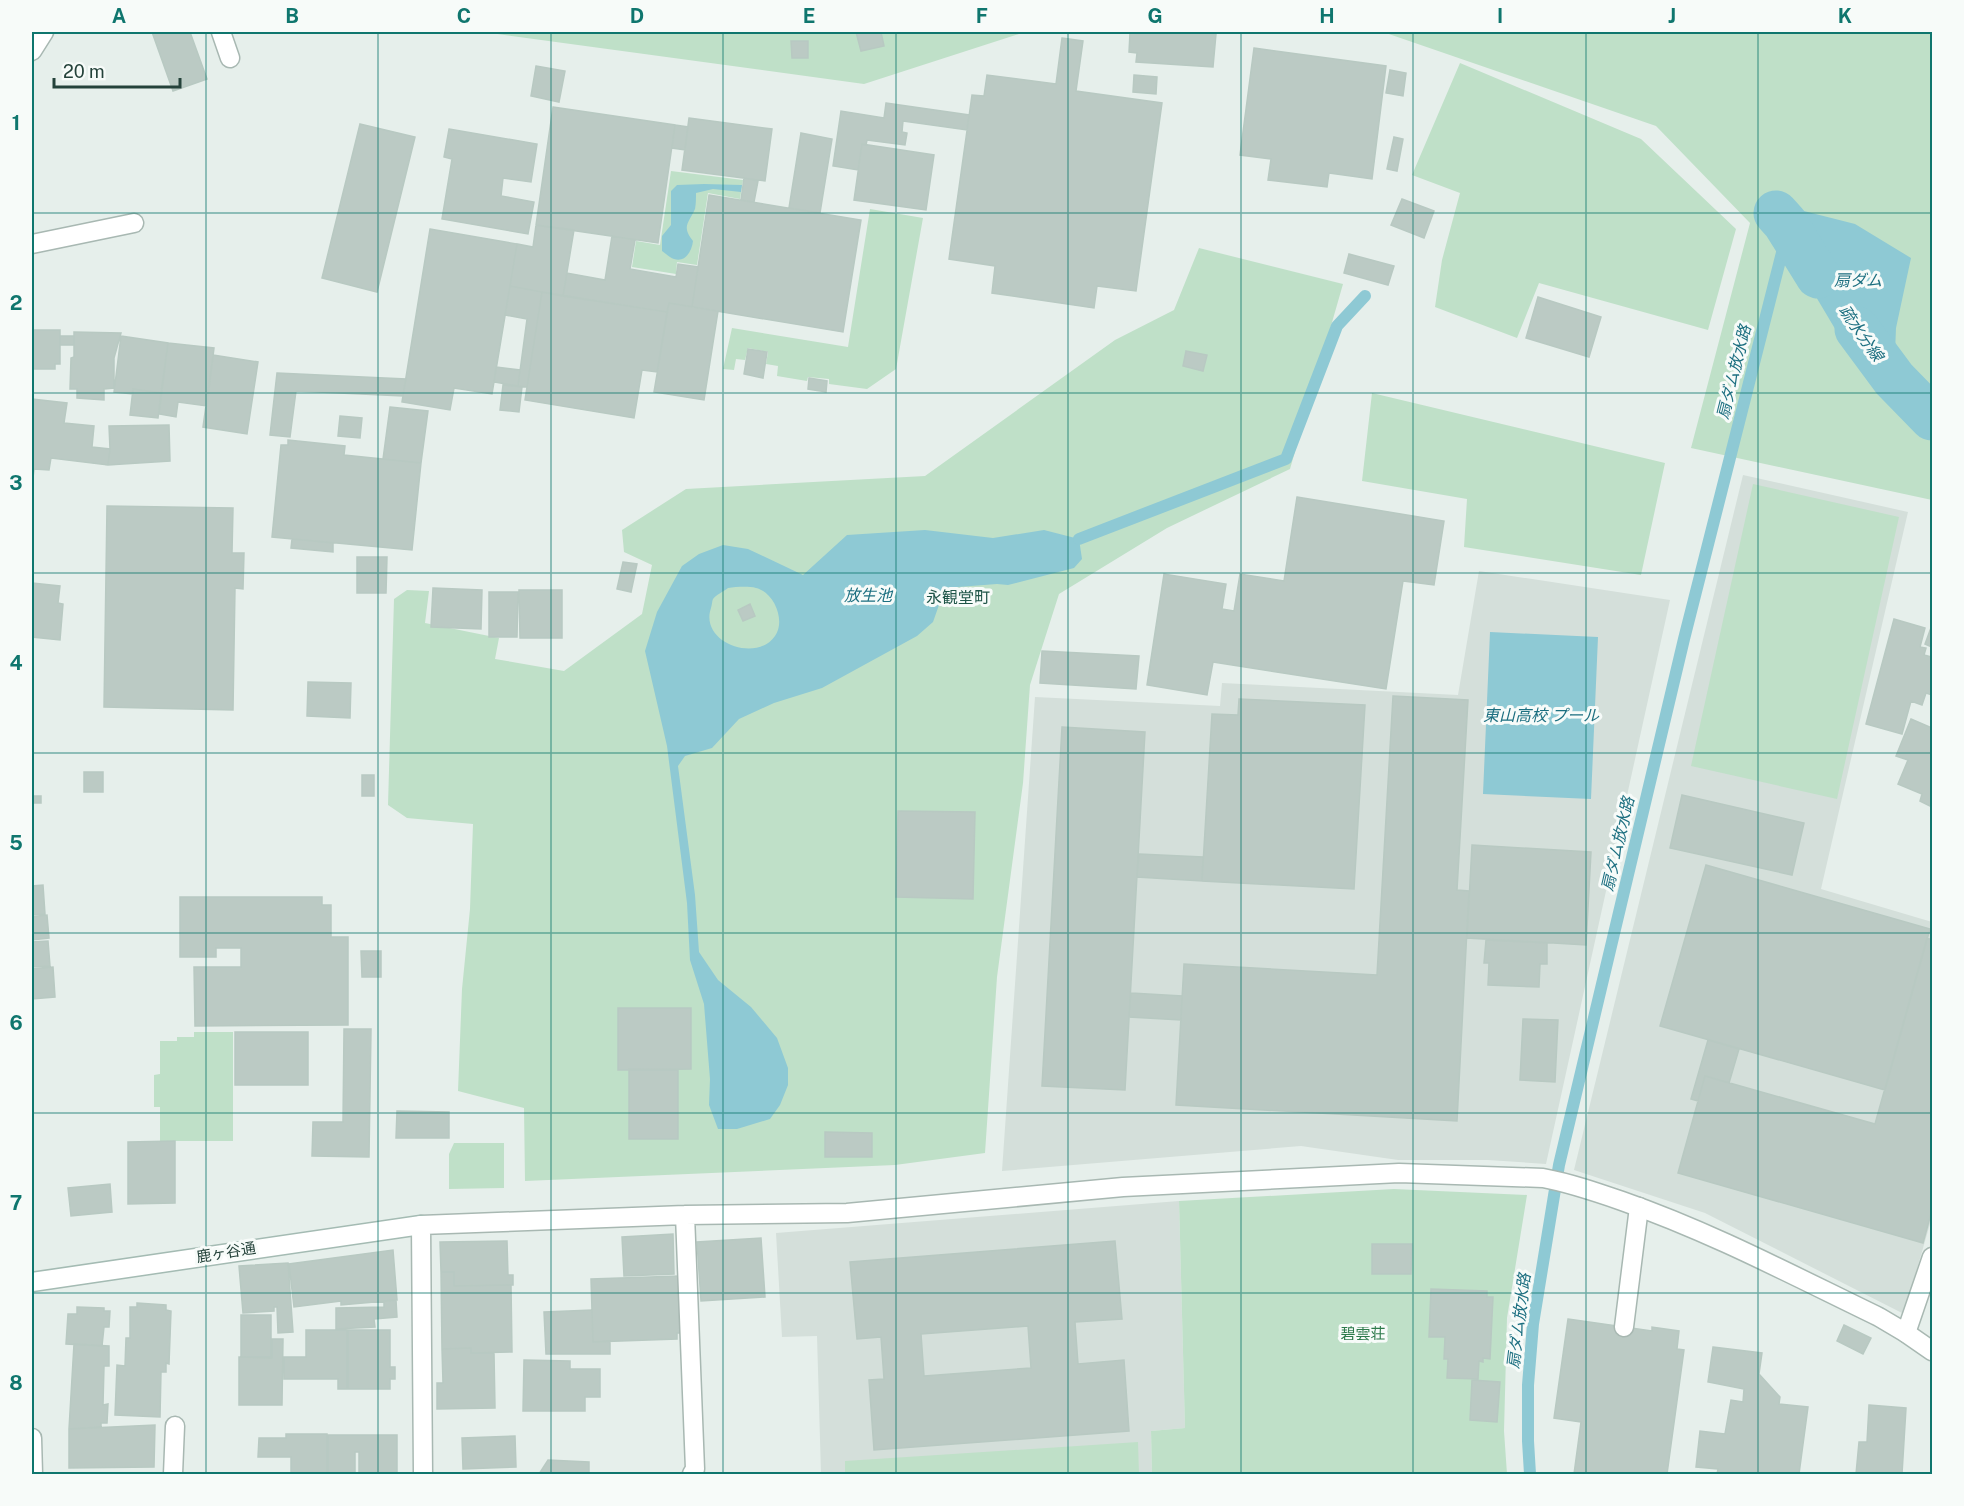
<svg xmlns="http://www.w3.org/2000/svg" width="1964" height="1506" viewBox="0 0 1964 1506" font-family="'Public Sans','Noto Sans JP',sans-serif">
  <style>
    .built { fill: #d4dfda }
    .green { fill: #bfe0c8 }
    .water { fill: #8ec9d4; fill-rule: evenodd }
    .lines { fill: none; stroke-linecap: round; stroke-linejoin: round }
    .stream { stroke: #8ec9d4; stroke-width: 12 }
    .canal { stroke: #8ec9d4; stroke-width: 45 }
    .building { fill: #bbcac4; stroke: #b8c9c2; stroke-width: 1.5; fill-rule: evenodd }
    .lane-casing { stroke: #a8b8b2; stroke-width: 21 }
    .street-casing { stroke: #a8b8b2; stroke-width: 21 }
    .secondary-casing { stroke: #a4bbb3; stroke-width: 21 }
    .lane { stroke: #fff; stroke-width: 18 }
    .street { stroke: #fff; stroke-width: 18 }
    .secondary { stroke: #fff; stroke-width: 18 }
    .grid { fill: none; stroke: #0f766e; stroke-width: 1.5; stroke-opacity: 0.55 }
    .labels { text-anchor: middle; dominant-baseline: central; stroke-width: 6; stroke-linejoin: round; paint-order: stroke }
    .street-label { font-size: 15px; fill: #24423a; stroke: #f7fbf9 }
    .park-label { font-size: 15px; fill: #2d7a4b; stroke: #f7fbf9 }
    .water-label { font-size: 16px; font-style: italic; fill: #1c6f80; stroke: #f7fbf9 }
    .neighbourhood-label { font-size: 16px; fill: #1f5548; stroke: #f7fbf9 }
    .neatline { fill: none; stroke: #0f766e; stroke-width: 2 }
    .grid-label { font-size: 20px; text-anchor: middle; font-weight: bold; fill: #0f766e }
  </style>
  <rect width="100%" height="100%" fill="#e6efeb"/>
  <path class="built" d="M1743 475 1908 512 1821 889 1932 922V1217L1904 1314 1705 1213 1574 1170Z
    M1479 571 1670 600 1546 1164 1488 1160H1398L1301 1146 1002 1171 1035 697 1220 706 1222 683 1458 695Z
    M1179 1201 1185 1428 1151 1431 1152 1474H821L817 1336 782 1337 776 1233Z"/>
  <path class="green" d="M483 32H1025L864 84Z
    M1383 32H1932V500L1691 448 1750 223 1656 126Z
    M1460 63 1641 139 1736 229 1708 330 1539 283 1517 338 1435 307 1442 260 1460 193 1412 175Z
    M671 171 743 180 740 199 708 193 697 265 677 262 676 274 632 267 636 241 660 245Z
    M870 209 923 218 896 369 867 389 829 384V379L808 377 807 381 777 376 778 366 766 364 768 352 748 348 745 360 736 359 734 370 723 369 732 328 848 347Z
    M1199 248 1343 284 1290 469 1167 528 1059 594 1030 685 1023 783 997 977 985 1153 895 1165 525 1181 524 1108 458 1091 462 989 470 909 473 824 407 818 388 805 394 599 407 590 429 591 425 623 499 638 495 659 564 671 642 614 652 565 624 552 622 530 686 489 925 476 1115 340 1174 310Z
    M1372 393 1665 463 1641 575 1464 547 1467 499 1362 481Z
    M1753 484 1899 517 1837 799 1691 766Z
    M194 1032H233V1141H160V1107H154V1075L160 1074V1041H177V1037H194Z
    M454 1143H504V1188L449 1189V1154Z
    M1394 1189 1527 1195 1507 1318 1504 1431 1507 1474H1152L1151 1431 1185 1428 1179 1201Z
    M1138 1442 1139 1474H845V1461Z"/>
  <path class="water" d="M704 184 742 185 741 192 713 189 696 193C696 198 696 204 695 209 689 223 681 226 693 241 692 250 686 263 674 259 670 258 665 253 662 251V236L671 225V191L677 185Z
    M1788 207 1855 224 1911 258 1896 328 1894 379 1887 389 1856 364 1781 238Z
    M925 530 993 538 1044 530 1079 539 1082 559 1074 568 1008 585 997 584 945 588 933 622 917 636 822 688 774 703 739 719 712 748 685 756 678 766 695 895 699 952 718 980 751 1007 777 1038 788 1068V1085L780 1105 770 1119 737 1129H718L709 1105 710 1079 704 1004 690 960 687 903 667 746 645 651 657 612 682 566 699 554 723 545 748 549 803 575 847 535ZM728 588C736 587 748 586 756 588 774 592 786 621 775 636 757 663 699 643 711 608 712 605 712 601 713 599 716 595 724 591 728 588Z
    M1490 632 1598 637 1591 799 1483 794Z"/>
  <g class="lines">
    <path class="stream" d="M1079 539 1286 459 1337 326 1365 296
      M1530 1474 1528 1441V1385L1533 1324 1559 1165 1684 639 1788 229"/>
    <path class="canal" d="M1776 213 1785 223 1818 276
      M1857 329 1894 379 1932 418"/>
  </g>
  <path class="building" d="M152 32H190L207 79 173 91Z
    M856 32H881L884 46 861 51Z
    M1139 32H1199L1216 34 1213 67 1136 62 1137 53 1129 52 1130 33 1139 34Z
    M1062 38 1083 41 1076 91 1162 103 1136 291 1097 286 1094 308 992 293 995 266 949 259 972 95 984 96 987 75 1056 84Z
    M791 41H808V58H792Z
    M1254 48 1386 66 1372 179 1329 173 1327 187 1268 180 1271 159 1240 155Z
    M536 66 565 71 559 102 531 96Z
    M1390 70 1406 73 1403 96 1386 93Z
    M1134 75 1157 77 1156 94 1133 92Z
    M886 103 969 115 967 130 903 121 902 132 907 133 905 145 867 140 866 145 862 144 858 170 833 166 841 111 884 118Z
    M553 107 675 125 658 243 536 225Z
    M689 118 772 129 765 181 682 170Z
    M360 124 415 137 377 292 322 278Z
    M675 125 688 127 685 150 672 148Z
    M449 129 537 144 531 182 503 178 501 196 534 202 528 234 442 219 452 159 444 157Z
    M801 133 832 139 820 213 789 208Z
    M1394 137 1403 139 1397 171 1387 169Z
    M862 144 934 155 926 210 854 200Z
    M744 178 758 181 754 202 741 200Z
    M709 195 861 220 843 332 692 307Z
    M1402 199 1434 211 1424 238 1391 225Z
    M536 225 574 230 563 296 510 286 517 244 533 247Z
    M430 229 517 244 492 394 454 388 450 410 402 402Z
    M612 236 635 240 630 269 676 277 678 264 698 267 692 307 669 303 667 312 563 296 567 273 605 280Z
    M1349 254 1394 266 1388 285 1344 273Z
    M510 286 542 292 527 387 518 386 527 319 505 315Z
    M542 292 667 312 657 372 642 370 634 418 525 400Z
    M1538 297 1601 317 1589 357 1526 338Z
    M669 303 718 311 704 400 654 392Z
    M32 330H60V364H55V369H32Z
    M74 332 121 333 114 358V388L104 389V400L77 398V389H70L71 358 74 357Z
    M60 336H74V345H60Z
    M121 336 168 343 161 393 133 389V394L114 392Z
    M168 343 214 348 207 406 178 402 176 417 159 414Z
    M748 349 767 352 763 378 744 374Z
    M1186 351 1207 355 1203 371 1183 366Z
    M213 355 258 362 247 434 203 427Z
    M496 367 520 370 518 386 494 382Z
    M277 373 406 379 403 396 296 391 290 437 270 435Z
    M809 378 827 381 826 392 808 389Z
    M503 385 522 387 519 412 500 410Z
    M133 389 161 393 158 418 130 415Z
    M32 399 67 403 64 423 94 426 92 447 110 449 108 465 51 458 49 470 34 469 32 487Z
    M390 407 428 411 421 463 383 459Z
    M340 416 362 418 360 438 338 436Z
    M169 425 170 461 108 465 110 449 109 426Z
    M288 440 345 446 344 455 421 463 412 550 272 537 281 445H288Z
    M1297 497 1444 521 1434 585 1403 581 1386 689 1213 662 1207 695 1147 685 1164 574 1226 584 1222 609 1234 611 1240 574 1284 581Z
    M107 506 233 508 232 553H244L243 589 235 588 233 710 104 707Z
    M292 539 333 543V552L291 548Z
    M357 557H387L386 593H357Z
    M623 562 637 564 631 592 617 589Z
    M32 583 60 586 58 603 63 604 60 640 32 637Z
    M433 588 482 590 481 629 431 627Z
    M519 590H562V638H520Z
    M489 592H518L517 637H489Z
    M750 604 755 616 743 621 738 610Z
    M1894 619 1925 628 1920 647 1926 648 1924 655 1932 657V695L1926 693 1922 705 1911 701 1902 734 1866 724Z
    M1932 625V647L1925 644Z
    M1042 651 1139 656 1136 689 1040 683Z
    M308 682 351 683 350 718 307 716Z
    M1393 696 1468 700 1457 890 1469 891 1457 1121 1176 1105 1184 964 1377 975Z
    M1239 699 1365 705 1354 889 1202 881 1212 714 1238 715Z
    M1911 719 1932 728V807L1920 801 1922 794 1898 784 1908 760 1896 756Z
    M1062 727 1145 732 1125 1090 1042 1086Z
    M84 772H103V792H84Z
    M362 775H374V796H362Z
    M1682 795 1804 823 1792 875 1670 848Z
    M32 796H41V803H32V809Z
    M898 811 975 812 973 899 896 897Z
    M1472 845 1591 852 1586 945 1467 938Z
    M1139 854 1203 857 1202 881 1137 877Z
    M1706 865 1930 929 1885 1090 1660 1026Z
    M43 885 45 914 32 915V886Z
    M180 897H322V905H331V937H348V1025L195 1026 194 967H241V948H216V957H180Z
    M47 915 49 938 32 940V917Z
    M1927 938 1932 940V1210L1923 1243 1678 1173 1705 1076 1875 1124Z
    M1486 940 1547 943V964H1540L1539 987 1488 985 1489 963H1484Z
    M48 941 50 966 32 967V942Z
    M361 951H381V977H362Z
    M53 967 55 997 32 999V969Z
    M1131 993 1182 996 1181 1020 1129 1017Z
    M618 1008H691V1069L618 1070Z
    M1523 1019 1558 1020 1555 1082 1520 1080Z
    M344 1029H371L369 1157 312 1156 313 1122H343Z
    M235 1032H308V1085H235Z
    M1708 1040 1739 1049 1729 1083 1705 1076 1698 1101 1691 1099Z
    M629 1069 678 1070V1139H629Z
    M397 1111 449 1112V1138H396Z
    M825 1132 872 1133V1157H825Z
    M175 1141V1203L128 1204V1142Z
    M110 1184 112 1212 71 1216 68 1188Z
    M673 1234 674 1274 624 1276 622 1237Z
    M761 1238 765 1297 701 1301 697 1242Z
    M507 1241 508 1275H513V1285L454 1286V1272H441L440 1242Z
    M1115 1241 1122 1319 1075 1322 1078 1364 1124 1360 1129 1431 874 1450 869 1380 884 1379 881 1337 857 1339 850 1262ZM1028 1326 1031 1368 924 1376 921 1334Z
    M1372 1244H1412L1411 1274H1372Z
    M393 1250 397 1300 341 1305V1301L294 1307 289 1264Z
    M288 1263 293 1332 278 1333 277 1307H274V1311L243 1313 239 1266Z
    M441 1272H454V1286L511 1285 512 1352 471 1353V1348L442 1349Z
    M679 1276 680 1333H677V1339L593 1342 591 1279Z
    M1431 1289 1487 1291V1297H1493L1490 1359 1483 1358V1362L1479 1361 1478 1379 1447 1378 1448 1359H1444L1445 1337H1429Z
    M396 1300 397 1317 374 1319 375 1327 336 1329V1308L384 1307V1301Z
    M137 1303 166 1305V1310L171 1311 169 1364 166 1363V1372H161L160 1417 115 1415 117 1365 125 1366 126 1338H130V1307H137Z
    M77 1307 104 1308V1311H110L109 1327H104L102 1346 66 1344 68 1314H77Z
    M592 1310 593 1342 610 1341V1354H546L544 1312Z
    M241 1315H271V1357H241Z
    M1568 1319 1652 1331V1327L1679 1331 1677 1349 1684 1350 1667 1474H1574L1581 1422 1554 1418Z
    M1844 1325 1871 1338 1863 1354 1837 1341Z
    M306 1330H347V1389H338V1379H284V1357H306Z
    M348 1330H390V1367H395V1379H390V1389H348Z
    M272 1339H283L282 1405H239V1357L272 1358Z
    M74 1344 109 1346V1366H104L103 1405 108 1404 107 1423H101V1427L69 1429Z
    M1713 1347 1762 1353 1759 1374 1780 1397 1779 1404 1808 1407 1799 1474H1717L1718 1469 1696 1467 1700 1431 1725 1434 1731 1400 1743 1402 1744 1389 1708 1382Z
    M471 1348V1353H494L495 1408 437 1409V1383H443L442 1349Z
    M524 1360 570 1361V1369H600V1397H585V1411H523Z
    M1472 1380 1500 1382 1497 1422 1470 1420Z
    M1869 1405 1906 1408 1902 1474H1856L1859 1442H1867Z
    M155 1425 154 1467 69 1468V1429Z
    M286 1434H327V1473H291V1457H258L259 1438H286Z
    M328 1435H397V1474H359V1452H355V1474H328Z
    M515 1436 516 1467 463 1469 462 1438Z
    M548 1460 589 1462V1474H539Z"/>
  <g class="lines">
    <g class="lane-casing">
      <path id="lane" d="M221 32 230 58
        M32 51 44 32
        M32 244 134 223
        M1624 1327 1639 1207
        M1906 1333 1932 1257
        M32 1438 33 1474
        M173 1474 175 1426"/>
    </g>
    <g class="street-casing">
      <path id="street" d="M685 1215 695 1469 692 1474
        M423 1474 421 1225 685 1215 847 1213 1123 1187 1399 1173 1543 1178C1570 1183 1596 1192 1622 1201 1711 1232 1794 1276 1879 1317L1906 1333 1932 1351"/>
    </g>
    <g class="secondary-casing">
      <path id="secondary" d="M32 1282 421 1225"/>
    </g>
    <use href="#lane" class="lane"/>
    <use href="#street" class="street"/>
    <use href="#secondary" class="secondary"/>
  </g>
  <path class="grid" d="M206 32V1474M378 32V1474M551 32V1474M723 32V1474M896 32V1474M1068 32V1474M1241 32V1474M1413 32V1474M1586 32V1474M1758 32V1474M32 213H1932M32 393H1932M32 573H1932M32 753H1932M32 933H1932M32 1113H1932M32 1293H1932"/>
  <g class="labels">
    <g class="street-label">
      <text transform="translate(226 1252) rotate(-9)">鹿ヶ谷通</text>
    </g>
    <g class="park-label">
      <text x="1363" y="1333">碧雲荘</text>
    </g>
    <g class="water-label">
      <text x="1858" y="280">扇ダム</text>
      <text transform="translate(1861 333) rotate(55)">疏水分線</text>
      <text transform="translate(1734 372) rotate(-76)">扇ダム放水路</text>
      <text x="868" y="595">放生池</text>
      <text x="1541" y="715">東山高校 プール</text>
      <text transform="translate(1618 844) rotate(-77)">扇ダム放水路</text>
      <text transform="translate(1519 1321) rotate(-83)">扇ダム放水路</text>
    </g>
    <g class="neighbourhood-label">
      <text x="958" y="597">永観堂町</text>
    </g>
  </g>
  <rect width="1964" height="1506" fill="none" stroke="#f7fbf9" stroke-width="66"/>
  <path d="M54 78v9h126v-9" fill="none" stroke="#24423a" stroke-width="3"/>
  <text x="63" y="78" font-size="18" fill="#24423a" stroke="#f7fbf9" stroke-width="4.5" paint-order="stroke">20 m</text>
  <rect x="33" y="33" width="1898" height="1440" class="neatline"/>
  <g class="grid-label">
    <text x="119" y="23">A</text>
    <text x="292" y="23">B</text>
    <text x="464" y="23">C</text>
    <text x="637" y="23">D</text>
    <text x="809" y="23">E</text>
    <text x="982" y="23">F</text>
    <text x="1155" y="23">G</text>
    <text x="1327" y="23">H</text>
    <text x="1500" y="23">I</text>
    <text x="1672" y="23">J</text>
    <text x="1845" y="23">K</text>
    <text x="16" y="130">1</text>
    <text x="16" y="310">2</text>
    <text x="16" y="490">3</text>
    <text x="16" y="670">4</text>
    <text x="16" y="850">5</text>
    <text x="16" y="1030">6</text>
    <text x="16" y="1210">7</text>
    <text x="16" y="1390">8</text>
  </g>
</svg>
